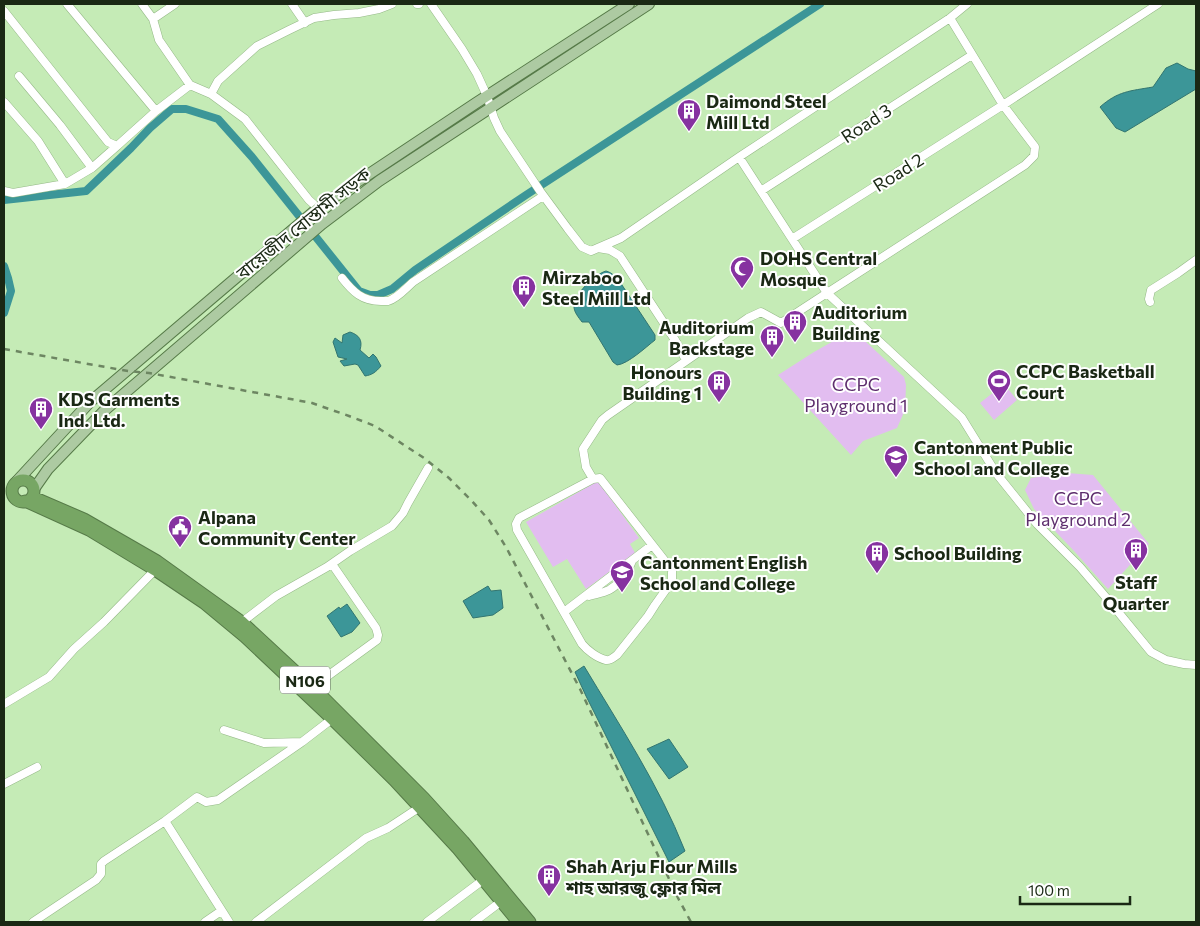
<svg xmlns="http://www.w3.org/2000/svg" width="1200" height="926" viewBox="0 0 1200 926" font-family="Commissioner,'Noto Sans Bengali',sans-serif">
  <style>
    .green { fill: #e2bdf0 }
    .water { fill: #3c9698; stroke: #327570 }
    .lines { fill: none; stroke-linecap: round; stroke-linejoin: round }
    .canal { stroke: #3c9698; stroke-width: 8 }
    .minor-casing { stroke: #95b987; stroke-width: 9 }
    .major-casing { stroke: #567a48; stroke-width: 12 }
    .highway-casing { stroke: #567a48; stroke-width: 13 }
    .minor { stroke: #fff; stroke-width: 8 }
    .major { stroke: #adcaa2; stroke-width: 10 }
    .highway { stroke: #77a664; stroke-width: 11 }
    .rail { stroke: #6d8662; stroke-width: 2.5; stroke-dasharray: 6 6; stroke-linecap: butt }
    .labels { text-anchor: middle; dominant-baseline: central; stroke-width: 4; stroke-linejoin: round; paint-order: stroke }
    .shield { fill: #fff; stroke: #5f685a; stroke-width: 1 }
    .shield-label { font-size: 16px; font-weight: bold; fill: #1a2814 }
    .poi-label { font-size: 18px; font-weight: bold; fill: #1a2814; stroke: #fff; text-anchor: start }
    .street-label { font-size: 18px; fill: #1a2814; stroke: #fff }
    .park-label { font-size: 18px; fill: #5e2e6e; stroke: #fff }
  </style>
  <rect width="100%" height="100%" fill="#c5ebb6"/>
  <path class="green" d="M853 330 904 377 906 385 905 410 897 428 863 441 851 455 778 375 814 352Z
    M1004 384 1017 400 994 420 980 403Z
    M1067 473 1093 475 1149 544 1108 589 1075 552 1034 509 1025 490 1031 478Z
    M598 481 639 538 630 544 635 553 586 589 567 559 553 567 526 522Z"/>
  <path class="water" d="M1177 63 1188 69 1196 71V89L1125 132 1116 128 1100 107C1118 91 1130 91 1153 87L1166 68Z
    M606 271C613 273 615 277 620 282L655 335V340C646 347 628 364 617 365L613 362 589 322H582C579 318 574 312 574 307 573 295 595 274 606 271Z
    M350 332C359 335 363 340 360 350L369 358 373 354 376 357 381 366C376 372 372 375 365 376L358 365 355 364 344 366 340 361 347 359 338 357 333 342 335 338 342 343 343 335Z
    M488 586 491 591 501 590 503 608 493 615 473 618 463 601Z
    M347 604 360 623 352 632 341 637 327 616 339 607 340 609Z
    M584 666C620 726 659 785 685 851L669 862 586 696 575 672Z
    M669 739 688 767 669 779 647 749Z"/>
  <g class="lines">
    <path class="canal" d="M4 200 86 191 131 148 150 128 172 109H186L218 119 252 157 359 291 370 295H378L392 289 415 270 526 195 820 4
      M4 266 8 278 11 291 4 313"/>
    <g class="minor-casing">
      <path id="minor" d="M67 4 156 111
        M142 4 153 19 175 4
        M292 4 305 23
        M417 4H419
        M431 4 462 49 477 74 487 96 494 118 500 131 540 191 568 229 582 247 591 251 621 238 739 157 950 18 967 4
        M4 11 108 142 117 146 156 111 190 85 211 94 245 119 309 200 318 208
        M950 18 1003 105 1035 147 1034 156 1025 165 827 293 962 418 996 473 1037 524 1080 567 1110 602 1151 652 1166 660 1184 664 1196 665
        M153 19 159 40 190 85
        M19 76 60 125 92 168
        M211 94 218 81 257 46 289 30 314 18 334 15 359 13 379 9 392 4
        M4 102 38 141 65 184
        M4 191 13 193 65 184 92 168 117 146
        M761 191 972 55
        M792 239 1003 105 1158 4
        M598 248 610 250 620 256 675 340 686 360
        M342 278C353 292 362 301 381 301 381 301 388 301 388 301 398 298 406 288 413 282L543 196
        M1150 302 1149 299 1151 290 1178 273 1196 260
        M600 478 672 570V581L655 605 648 616 617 655C614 657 610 661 606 660 597 658 587 650 582 644L517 530 516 524 519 518 593 479Z
        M593 479 586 467 583 449 602 420 608 415 748 318 761 312 781 323 827 293 739 157
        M589 596C595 594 603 593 609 590 620 584 627 573 632 561
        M564 612 652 545
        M242 622 276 596 327 567 350 551 392 526 403 513 408 503 428 468
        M314 689 329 675 377 640 378 635 376 628 332 564
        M4 704 49 677 74 649 104 622 155 570
        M224 730 264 743 302 742 332 719
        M4 784 37 767
        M165 821 229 922
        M33 922 96 880 101 874V864L104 861 165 821 197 797 206 802 218 800 302 742
        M205 922 221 911
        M256 922 366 838 388 828 420 807
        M427 922 483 880
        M474 922 503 900"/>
    </g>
    <g class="major-casing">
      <path id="major" d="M17 481 90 402 318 208 476 103 629 4
        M34 489 48 469 105 410 322 224 379 181 649 4"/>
    </g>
    <g class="highway-casing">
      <path id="highway" d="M12 491a11 11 0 1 1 22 0a11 11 0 1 1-22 0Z
        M33 497 84 519 157 561 242 622 323 697 424 798 463 841 530 922
        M25 501 89 530 155 570 204 603 245 637 332 719 394 780 458 849 518 922"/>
    </g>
    <use href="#minor" class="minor"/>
    <use href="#major" class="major"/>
    <use href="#highway" class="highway"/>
    <path class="rail" d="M4 349 128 371 149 373 312 403 349 416 375 426 424 458 449 478 471 500 489 520 506 547 580 689 678 898 691 922"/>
  </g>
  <defs>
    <g id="building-pin" transform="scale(1.25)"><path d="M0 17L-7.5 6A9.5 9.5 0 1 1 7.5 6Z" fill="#8632a0" stroke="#fff"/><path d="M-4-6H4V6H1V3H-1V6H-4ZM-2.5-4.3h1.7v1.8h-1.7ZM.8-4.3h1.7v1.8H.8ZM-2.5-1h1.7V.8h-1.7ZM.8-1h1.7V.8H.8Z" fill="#fff"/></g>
    <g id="mosque-pin" transform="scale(1.25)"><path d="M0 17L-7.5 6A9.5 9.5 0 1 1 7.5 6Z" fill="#8632a0" stroke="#fff"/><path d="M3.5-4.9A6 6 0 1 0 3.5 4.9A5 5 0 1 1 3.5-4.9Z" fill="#fff"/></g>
    <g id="stadium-pin" transform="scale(1.25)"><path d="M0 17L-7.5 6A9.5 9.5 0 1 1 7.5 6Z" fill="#8632a0" stroke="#fff"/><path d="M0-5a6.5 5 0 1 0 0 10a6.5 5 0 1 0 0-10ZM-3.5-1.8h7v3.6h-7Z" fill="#fff"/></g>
    <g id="school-pin" transform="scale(1.25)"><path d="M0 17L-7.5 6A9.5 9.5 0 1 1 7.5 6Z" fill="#8632a0" stroke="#fff"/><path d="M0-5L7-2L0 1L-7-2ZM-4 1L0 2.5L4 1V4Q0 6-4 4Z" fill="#fff"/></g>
    <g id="civic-pin" transform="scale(1.25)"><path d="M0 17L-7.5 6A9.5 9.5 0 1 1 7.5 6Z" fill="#8632a0" stroke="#fff"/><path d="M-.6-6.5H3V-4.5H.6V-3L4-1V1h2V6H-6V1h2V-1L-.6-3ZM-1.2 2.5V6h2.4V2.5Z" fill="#fff"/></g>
  </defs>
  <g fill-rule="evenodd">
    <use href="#building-pin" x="689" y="111"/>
    <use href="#mosque-pin" x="742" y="268"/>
    <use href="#building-pin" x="524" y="287"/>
    <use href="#building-pin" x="795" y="322"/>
    <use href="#building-pin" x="772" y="337"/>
    <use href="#stadium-pin" x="999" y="381"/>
    <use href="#building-pin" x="719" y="382"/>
    <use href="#building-pin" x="41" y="409"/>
    <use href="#school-pin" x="896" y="457"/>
    <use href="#civic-pin" x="180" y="527"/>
    <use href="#building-pin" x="1136" y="550"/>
    <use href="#building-pin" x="877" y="553"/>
    <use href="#school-pin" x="622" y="572"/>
    <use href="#building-pin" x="549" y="876"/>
  </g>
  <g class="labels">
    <rect class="shield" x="280" y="666.5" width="50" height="27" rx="4"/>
    <g class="shield-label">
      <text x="305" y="680">N106</text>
    </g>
    <g class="poi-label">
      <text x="706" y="101">Daimond Steel<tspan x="706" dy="21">Mill Ltd</tspan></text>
      <text x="760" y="258">DOHS Central<tspan x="760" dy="21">Mosque</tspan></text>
      <text x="542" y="277">Mirzaboo<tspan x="542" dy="21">Steel Mill Ltd</tspan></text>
      <text x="812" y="312">Auditorium<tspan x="812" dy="21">Building</tspan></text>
      <text x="754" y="327" text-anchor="end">Auditorium<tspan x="754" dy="21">Backstage</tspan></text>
      <text x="1016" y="371">CCPC Basketball<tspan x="1016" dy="21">Court</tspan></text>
      <text x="702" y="372" text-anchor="end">Honours<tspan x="702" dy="21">Building 1</tspan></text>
      <text x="58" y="399">KDS Garments<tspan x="58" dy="21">Ind. Ltd.</tspan></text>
      <text x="914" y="447">Cantonment Public<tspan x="914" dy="21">School and College</tspan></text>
      <text x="198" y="517">Alpana<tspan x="198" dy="21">Community Center</tspan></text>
      <text x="894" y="553">School Building</text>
      <text x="640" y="562">Cantonment English<tspan x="640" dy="21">School and College</tspan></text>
      <text x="1136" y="582" text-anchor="middle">Staff<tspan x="1136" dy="21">Quarter</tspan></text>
      <text x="566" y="866">Shah Arju Flour Mills<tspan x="566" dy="21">শাহ আরজু ফ্লোর মিল</tspan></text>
    </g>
    <g class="street-label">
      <text transform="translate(866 123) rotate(-33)">Road 3</text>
      <text transform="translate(898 172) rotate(-32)">Road 2</text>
      <text transform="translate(303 223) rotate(-39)">বায়েজীদ বোস্তামী সড়ক</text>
    </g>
    <g class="park-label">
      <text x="856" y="384">CCPC<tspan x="856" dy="21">Playground 1</tspan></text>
      <text x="1078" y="498">CCPC<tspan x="1078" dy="21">Playground 2</tspan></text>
    </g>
  </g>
  <rect width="1200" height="926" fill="none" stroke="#1a2814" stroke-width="10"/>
  <path d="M1020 896v8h110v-8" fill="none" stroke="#1a2814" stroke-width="2.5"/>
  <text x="1028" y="896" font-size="15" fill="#1a2814" stroke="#ffffff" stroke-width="4" paint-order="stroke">100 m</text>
</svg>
